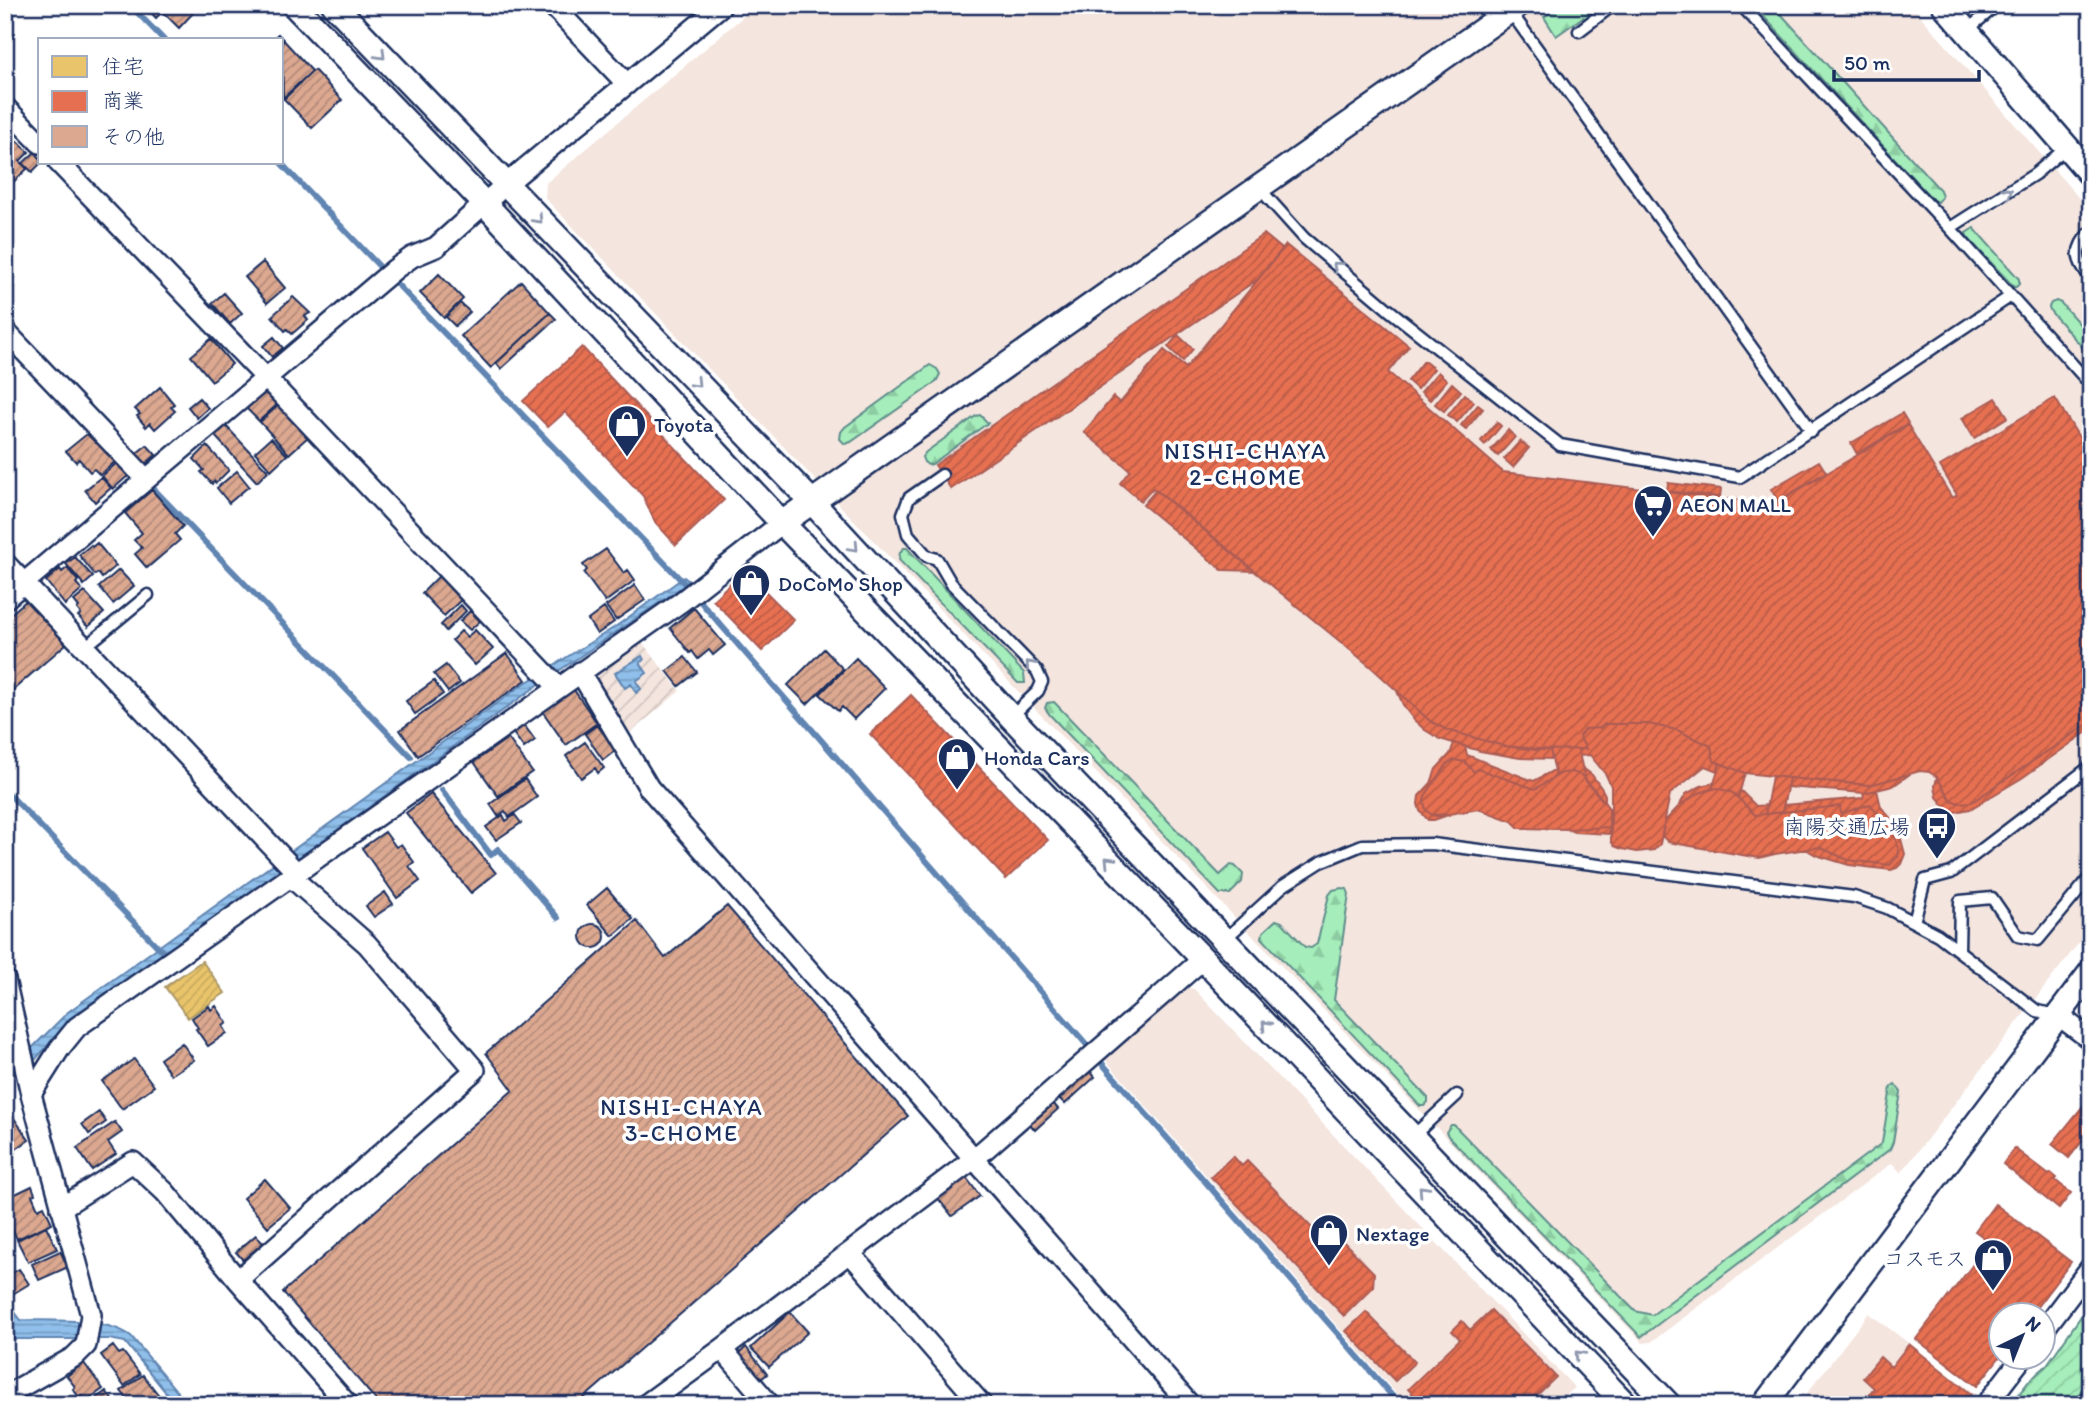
<svg xmlns="http://www.w3.org/2000/svg" width="2096" height="1410" viewBox="0 0 2096 1410" font-family="Itim,'Klee One',sans-serif">
  <style>
    .built { fill: #f4e5de }
    .industrial { fill: url(#industrial-furrows) }
    .forest { fill: url(#forest-firs); stroke: #608e8c; stroke-width: 2 }
    .garden { fill: url(#garden-furrows); stroke: #608e8c; stroke-width: 2 }
    .water { fill: url(#water-rules); stroke: #6185b2; stroke-width: 2 }
    .homes { fill: url(#homes-hatch); stroke: #ab9766; stroke-width: 2 }
    .shops { fill: url(#shops-hatch); stroke: #aa5c55; stroke-width: 2 }
    .lines { fill: none; stroke-linecap: round; stroke-linejoin: round }
    .stream { stroke: #6185b2; stroke-width: 6 }
    .building { fill: url(#building-hatch); stroke: #1b2f5e; stroke-width: 2 }
    .service-casing { stroke: #1b2f5e; stroke-width: 15 }
    .minor-casing { stroke: #1b2f5e; stroke-width: 24 }
    .tertiary-casing { stroke: #1b2f5e; stroke-width: 28 }
    .service { stroke: #fff; stroke-width: 10 }
    .minor { stroke: #fff; stroke-width: 19 }
    .tertiary { stroke: #fff; stroke-width: 23 }
    .oneway { stroke: #8d97ae }
    .labels { text-anchor: middle; dominant-baseline: central; stroke-width: 7; stroke-linejoin: round; paint-order: stroke }
    .poi-label { font-size: 21px; fill: #1b2f5e; stroke: #fff; text-anchor: start }
    .neighbourhood-label { font-size: 23px; letter-spacing: 2px; fill: #1b2f5e; stroke: #fff }
  </style>
  <defs>
    <pattern id="industrial-furrows" width="10" height="10" patternUnits="userSpaceOnUse" patternTransform="scale(1.75)"><rect width="10" height="10" fill="#f4e5de"/><path d="M-1 1l2-2M0 10L10 0M9 11l2-2" fill="none" stroke="#d1c5c1"/></pattern>
    <pattern id="forest-firs" width="22" height="20" patternUnits="userSpaceOnUse" patternTransform="scale(1.75)"><rect width="22" height="20" fill="#a5edba"/><path d="M5 1l3.5 6h-7zM16 11l3.5 6h-7z" fill="#8dcca2"/></pattern>
    <pattern id="garden-furrows" width="10" height="10" patternUnits="userSpaceOnUse" patternTransform="scale(1.75)"><rect width="10" height="10" fill="#a5edba"/><path d="M-1 1l2-2M0 10L10 0M9 11l2-2" fill="none" stroke="#8dcca2"/></pattern>
    <pattern id="water-rules" width="6" height="5" patternUnits="userSpaceOnUse" patternTransform="scale(1.75)"><rect width="6" height="5" fill="#8fbfea"/><path d="M0 2.5h6" fill="none" stroke="#749cc1"/></pattern>
    <pattern id="homes-hatch" width="6" height="6" patternUnits="userSpaceOnUse" patternTransform="scale(1.75)"><rect width="6" height="6" fill="#e9c46a"/><path d="M-1 1l2-2M0 6l6-6M5 7l2-2" fill="none" stroke="#c7a95e"/></pattern>
    <pattern id="shops-hatch" width="6" height="6" patternUnits="userSpaceOnUse" patternTransform="scale(1.75)"><rect width="6" height="6" fill="#e76f51"/><path d="M-1 1l2-2M0 6l6-6M5 7l2-2" fill="none" stroke="#ba5c46"/></pattern>
    <pattern id="building-hatch" width="6" height="6" patternUnits="userSpaceOnUse" patternTransform="scale(1.75)"><rect width="6" height="6" fill="#dca890"/><path d="M-1 1l2-2M0 6l6-6M5 7l2-2" fill="none" stroke="#b28979"/></pattern>
  </defs>
  <rect width="100%" height="100%" fill="#fff"/>
  <filter id="ink" filterUnits="userSpaceOnUse"><feTurbulence type="fractalNoise" baseFrequency=".0143" numOctaves="2"/><feDisplacementMap in="SourceGraphic" scale="14" xChannelSelector="R" yChannelSelector="G"/><feConvolveMatrix kernelMatrix="1 2 1 2 8 2 1 2 1" color-interpolation-filters="sRGB"/></filter>
  <g filter="url(#ink)">
    <path class="built" d="M757 5H1911L2091 212V927L1901 1173 1892 1163 1651 1342 1643 1343 545 198 546 183Z
      M1182 987 1194 989 1575 1388 1553 1405H1406L1103 1057Z
      M1869 1313 1979 1397 1973 1405H1798Z"/>
    <path class="industrial" d="M642 642 680 691 630 733 596 679V672Z"/>
    <path class="forest" d="M1560 5H1606L1586 20 1583 17 1556 36 1544 17Z
      M1753 5H1773L1940 190 1942 197 1938 202 1933 200Z
      M1974 228 2019 279V284L2016 287H2014L1968 238 1966 233Z
      M2056 301 2061 303 2091 337V357L2051 312 2049 307 2051 303Z
      M930 365 937 369 940 374 936 382 851 442 845 444 840 439 841 432 845 427Z
      M980 415 988 423 985 425 932 464 928 465 924 462 922 457 926 452 976 416Z
      M904 548H907L1024 673 1025 683H1018L899 560 900 552Z
      M1054 702 1220 875 1231 865 1235 866 1243 874 1242 882 1230 894H1220L1050 715 1045 708 1047 703Z
      M1342 888 1347 889 1349 894 1334 1000 1428 1098V1102L1424 1106H1420L1262 938 1263 932 1276 920 1282 922 1305 947 1311 948 1317 944 1329 895 1333 890Z
      M1895 1084 1901 1092 1893 1142 1890 1149 1641 1337 1448 1136 1446 1132 1451 1125H1454L1635 1311 1652 1315 1882 1143 1891 1087Z"/>
    <path class="garden" d="M2091 1302V1372L2073 1405H2011L2029 1381 2046 1366Z"/>
    <path class="water" d="M684 577 690 582 538 685 280 872 72 1018 35 1060 5 1077V1067L30 1050 68 1012 522 685 615 627Z
      M642 656 644 660 640 663 647 673 636 681 641 689 636 693 631 684 625 688 615 673Z
      M5 1299 21 1320C54 1321 104 1317 131 1336L188 1405H176L125 1342 109 1339H12L5 1328Z"/>
    <path class="homes" d="M202 961 225 993 188 1018 165 987Z"/>
    <path class="shops" d="M1264 234 1282 249 1258 279 951 489 935 465Z
      M1286 245 1409 346 1388 372 1503 472 1773 505 1908 425 1952 498 1957 495 1940 466 2055 398 2091 457V722L1972 802 1959 803 1951 800 1937 777 1929 772 1920 771 1870 785 1818 781 1745 773 1714 761 1711 746 1677 730 1648 724H1605L1600 728 1585 729 1579 736 1586 749 1537 750 1504 746 1447 730 1430 721 1371 667 1153 488 1141 501 1120 483 1130 470 1084 432 1113 397 1120 403 1164 350 1186 368Z
      M1178 335 1193 349 1183 361 1168 347Z
      M582 347 724 500 676 545 655 522 643 496 565 412 548 427 523 401Z
      M1424 361 1434 369 1417 389 1408 381Z
      M1438 372 1447 380 1430 400 1421 392Z
      M1452 383 1461 391 1444 411 1435 404Z
      M1465 394 1474 402 1457 422 1448 415Z
      M1996 398 2008 417 1974 438 1962 418Z
      M1478 405 1483 409 1466 429 1461 425Z
      M1902 413 1908 423 1857 454 1851 443Z
      M1497 422 1501 426 1485 445 1481 441Z
      M1508 430 1515 437 1498 456 1491 450Z
      M1520 441 1529 448 1513 467 1504 459Z
      M1819 461 1826 472 1778 501 1771 489Z
      M1668 483 1721 489 1720 497 1667 491Z
      M1156 490 1255 571 1222 570 1143 505Z
      M744 570 794 620 762 651 713 600Z
      M1397 691 1430 721 1447 730 1504 746 1550 750 1552 759 1520 758 1480 751 1440 739 1425 730 1414 720 1404 707Z
      M911 695 1048 840 1006 879 870 734Z
      M2091 722V729L2022 778 1970 809 1955 812 1948 810 1937 797 1935 786 1937 777 1951 800 1959 803 1972 802Z
      M1605 724H1648L1677 730 1711 746 1714 761 1720 763 1717 771 1705 766 1670 794 1660 844 1654 850 1637 852 1622 849 1614 846 1611 841V786L1606 775 1590 755 1580 756 1578 749H1586L1579 736 1585 729 1600 728Z
      M1454 743 1465 746 1467 755 1528 779 1534 781 1554 770 1556 776 1535 789 1478 769 1474 772 1465 762 1454 760 1448 763 1425 796 1424 802 1426 810 1432 815 1451 814 1434 820H1428L1420 811 1418 804 1419 796 1431 783 1436 769 1450 754Z
      M1578 749 1585 779 1581 775 1572 772 1562 773 1556 776 1550 750Z
      M1454 760 1465 762 1474 772 1478 769 1535 789 1562 773 1572 772 1581 775 1609 808V827L1567 829 1519 828 1512 821 1479 809 1437 816 1432 815 1426 810 1424 802 1425 796 1448 763Z
      M1720 763 1745 773 1738 798 1733 793 1717 788 1712 789Z
      M1583 768 1592 775 1602 789 1605 795V802L1585 779Z
      M1910 774 1893 786 1864 793 1787 787 1789 778 1870 785Z
      M1772 776 1789 778 1782 812 1765 814Z
      M1714 783 1712 789 1699 793 1679 806 1686 794 1701 786Z
      M1717 788 1733 793 1755 815 1840 806 1841 814 1870 804 1886 822 1895 837 1899 852 1898 856 1890 865 1848 860 1819 847 1775 854 1759 858 1668 842 1662 836 1665 821 1679 806 1699 793Z
      M1740 790 1756 806 1767 805 1765 814 1755 815 1738 798Z
      M1877 790 1881 807 1893 821 1901 839 1905 854 1901 864 1897 868 1891 870 1849 865 1816 855 1806 849 1819 847 1848 860 1890 865 1898 856 1899 852 1895 837 1886 822 1870 804 1841 814 1840 806 1782 812 1784 805 1863 798 1864 793Z
      M1609 827V834L1574 832 1567 829Z
      M2091 1096V1130L2069 1158 2052 1144Z
      M2014 1148 2049 1175 2051 1173 2057 1178 2055 1180 2071 1193 2059 1209 2003 1164Z
      M1233 1156 1242 1166 1247 1161 1314 1230 1315 1228H1330L1374 1273 1373 1287 1344 1316 1211 1177Z
      M1995 1204 2071 1262 2030 1316H2002V1354L1977 1386 1916 1339 1990 1242 1975 1231Z
      M1491 1310 1556 1377 1527 1405H1423L1408 1389 1460 1339 1452 1331 1462 1321 1470 1330Z
      M1366 1312 1415 1362 1395 1381 1346 1331Z
      M1909 1344 1971 1394 1963 1405H1860L1874 1388 1863 1378 1880 1357 1891 1367Z"/>
    <g class="lines">
      <path class="stream" d="M130 5 164 40
        M281 163 379 266
        M395 282 683 582
        M151 486 411 757
        M699 600 1087 1045
        M5 790 162 951
        M442 790 491 855 498 849 558 918
        M1100 1061 1400 1405"/>
    </g>
    <path class="building" d="M144 5H169L156 18Z
      M173 5H185L193 13 179 28 164 13Z
      M278 34 312 71 283 98 282 40H271Z
      M314 70 342 100 312 128 284 99Z
      M17 141 29 152 20 161 27 169 10 185 5 180V142L11 148Z
      M35 152 40 158 41 163 32 172 23 163Z
      M263 262 285 288 267 303 245 277Z
      M439 274 463 299 444 318 420 293Z
      M521 281 550 313 491 368 461 336Z
      M224 293 242 313 230 324 212 303Z
      M293 297 310 313 305 316 308 320 292 334 287 329 285 331 272 316Z
      M460 303 470 312 455 326 446 317Z
      M550 313 556 319 501 369 496 363Z
      M274 337 283 348 272 357 263 346Z
      M211 339 232 364 212 381 191 356Z
      M160 387 174 404 171 407 175 411 155 429 150 423 146 427 137 416 140 414 135 409Z
      M260 393 270 394 279 403 259 421 245 407Z
      M199 398 208 408 197 418 188 407Z
      M280 404 309 436 289 454 260 422Z
      M226 426 268 471 257 482 215 436Z
      M87 434 96 443 99 440 117 460 100 475 94 469 90 472 79 459 76 462 66 451Z
      M271 438 287 455 271 470 255 452Z
      M147 445 156 455 142 467 133 456Z
      M207 446 229 470 216 483 214 481 212 484 201 472 204 470 194 459Z
      M119 461 130 474 113 489 102 476Z
      M237 471 249 486 229 503 217 488Z
      M101 477 111 488 95 502 85 490Z
      M152 490 183 526 175 534 180 540 147 568 135 554 142 548 134 540 142 533 125 513Z
      M97 543 116 566 102 578 98 573 95 575 79 555 91 545 92 547Z
      M606 549 624 573 628 570 635 580 605 602 584 573 587 570 583 565Z
      M75 557 93 577 84 585 66 564Z
      M67 568 78 581 76 583 82 590 65 605 46 581 60 569 62 572Z
      M119 570 134 586 113 604 99 587Z
      M439 576 461 600 444 616 422 593Z
      M635 585 645 600 616 620 606 606Z
      M85 592 104 613 88 627 78 616 81 614 77 609 79 607 74 601Z
      M27 600 66 644 13 690 5 680V619Z
      M461 605 466 611 446 631 441 625Z
      M604 608 614 622 597 634 588 620Z
      M694 608 725 645 713 655 709 650 698 659 692 651 690 653 670 628Z
      M470 611 480 621 470 630 460 621Z
      M475 630 493 649 475 665 452 640 461 631 467 637Z
      M824 649 843 669 807 704 788 685Z
      M507 653 526 680 418 756 400 730Z
      M685 657 697 672 679 686 667 671Z
      M856 658 885 688 854 719 842 707 838 711 820 694Z
      M446 665 460 683 448 692 434 674Z
      M434 681 443 694 415 714 406 701Z
      M574 690 597 723 566 745 543 712Z
      M524 725 535 740 524 748 513 733Z
      M597 725 616 750 603 760 585 734Z
      M508 738 532 772 498 796 474 762Z
      M585 742 604 768 598 773 595 768 581 778 566 756Z
      M525 779 537 797 509 817 505 811 498 816 490 804Z
      M431 794 496 873 471 893 406 813Z
      M503 815 506 821 515 815 521 823 496 840 486 827Z
      M385 832 396 847 401 844 414 862 409 866 420 881 397 898 362 848Z
      M607 888 633 919 613 936 587 905Z
      M385 892 393 904 374 917 366 906Z
      M727 906 908 1116 576 1405H380L283 1292 513 1090 486 1053 637 921 665 958Z
      M581 936a12 12 0 1 1 24 0a12 12 0 1 1-24 0Z
      M209 1006 211 1010 216 1006 227 1023 223 1026 227 1033 208 1046 196 1029 198 1028 192 1018Z
      M182 1043 194 1060 171 1075 160 1059Z
      M134 1059 154 1086 122 1109 102 1081Z
      M1090 1071 1095 1077 1065 1104 1059 1098Z
      M1053 1103 1058 1109 1035 1130 1030 1124Z
      M5 1105 29 1140 16 1149 14 1146 5 1152Z
      M99 1112 106 1122 89 1134 82 1124Z
      M115 1122 122 1132 108 1142 116 1154 92 1170 77 1148Z
      M965 1176 980 1196 952 1216 937 1197Z
      M265 1179 290 1208 268 1227 243 1198Z
      M32 1186 35 1194 32 1195 38 1209 44 1206 52 1223 17 1239 5 1214V1199Z
      M46 1226 57 1249 28 1262 17 1240Z
      M256 1235 263 1243 243 1260 236 1252Z
      M60 1251 68 1267 39 1280 32 1264Z
      M19 1269 29 1284 11 1295 5 1286V1278Z
      M790 1312 808 1332 769 1367 751 1348Z
      M113 1346 119 1354 123 1352 140 1374 124 1386 101 1355Z
      M746 1347 767 1374 761 1379 739 1354Z
      M84 1363 103 1389 86 1401 81 1395 79 1397 73 1389 75 1387 67 1376Z
      M143 1375 161 1398 153 1405H132L121 1391Z
      M106 1391 116 1405H88Z"/>
    <g class="lines">
      <g class="service-casing">
        <path id="service" d="M1741 5 1950 228 2091 385
          M1510 11 1812 431
          M1579 31 1613 5
          M1966 31 1997 5
          M1259 188 1304 238 1389 310 1560 445 1740 477 2011 296
          M1950 228 2035 174 2067 147
          M2091 231C2074 249 2075 260 2091 278
          M942 475 909 498 903 514 908 534 927 556 937 559 951 583 1037 671 1042 682 1038 691 1012 716
          M85 647 148 595
          M1914 922 1925 880 1951 873 2091 766
          M1225 939 1283 886 1321 862 1362 845 1432 844 1854 897 1887 908 1938 935 2037 1011 2058 1015
          M1959 951 1960 901 1992 898 2018 936 2038 940 2091 876
          M1413 1136 1457 1095
          M2082 1405 2091 1388"/>
      </g>
      <g class="minor-casing">
        <path id="minor" d="M552 5 627 84
          M5 107 40 143
          M59 163 266 378 558 687
          M5 331 146 479
          M5 563 297 873
          M5 599 395 269 412 257 436 247 505 185 722 5
          M580 672 649 788 1190 1405
          M5 980 31 1094 91 1315 86 1345 74 1357 5 1396
          M2058 1015 2091 1040
          M31 1094 60 1048 77 1027 681 602 782 523
          M61 1208 133 1162 165 1192 238 1280 348 1405
          M850 1253 982 1405
          M238 1280 475 1070 367 944 291 877
          M2044 1329 2091 1267
          M722 1349 770 1405
          M645 1405 722 1349 975 1158 1203 959
          M1986 1405 2022 1358"/>
      </g>
      <g class="tertiary-casing">
        <path id="tertiary" d="M294 5 485 204 782 523 1203 959 1626 1405
          M334 5 812 502 1011 717 1669 1405
          M1944 5 2091 175
          M782 523 1518 5
          M1764 1405 2091 972"/>
      </g>
      <use href="#service" class="service"/>
      <use href="#minor" class="minor"/>
      <use href="#tertiary" class="tertiary"/>
    </g>
    <defs><path id="oneway-chevron" d="M-2-3.5L2.5 0L-2 3.5" fill="none" stroke-width="1.6" stroke-linecap="round" stroke-linejoin="round" transform="scale(1.75)"/></defs>
    <g class="oneway">
      <use href="#oneway-chevron" transform="translate(381 55) rotate(46)"/>
      <use href="#oneway-chevron" transform="translate(2008 192) rotate(-33)"/>
      <use href="#oneway-chevron" transform="translate(538 219) rotate(46)"/>
      <use href="#oneway-chevron" transform="translate(1337 266) rotate(-140)"/>
      <use href="#oneway-chevron" transform="translate(696 383) rotate(46)"/>
      <use href="#oneway-chevron" transform="translate(854 547) rotate(47)"/>
      <use href="#oneway-chevron" transform="translate(1030 665) rotate(-132)"/>
      <use href="#oneway-chevron" transform="translate(1109 861) rotate(-134)"/>
      <use href="#oneway-chevron" transform="translate(1266 1025) rotate(-133)"/>
      <use href="#oneway-chevron" transform="translate(1423 1190) rotate(-133)"/>
      <use href="#oneway-chevron" transform="translate(1579 1355) rotate(-133)"/>
    </g>
  </g>
  <defs>
    <g id="shop-pin" transform="scale(2.0125)"><path d="M0 17L-7.5 6A9.5 9.5 0 1 1 7.5 6Z" fill="#1b2f5e" stroke="#fff"/><path d="M-5-2.5h2.3a2.7 3.5 0 0 1 5.4 0H5L5.5 6h-11ZM-1.5-2.5h3a1.5 2.3 0 0 0-3 0Z" fill="#fff"/></g>
    <g id="supermarket-pin" transform="scale(2.0125)"><path d="M0 17L-7.5 6A9.5 9.5 0 1 1 7.5 6Z" fill="#1b2f5e" stroke="#fff"/><path d="M-6-5.5h2.5l.6 2H6L4.5 2H-2.5L-4.4-4H-6ZM-1.5 3.2a1.3 1.3 0 1 0 .1 0ZM3 3.2a1.3 1.3 0 1 0 .1 0Z" fill="#fff"/></g>
    <g id="bus-pin" transform="scale(2.0125)"><path d="M0 17L-7.5 6A9.5 9.5 0 1 1 7.5 6Z" fill="#1b2f5e" stroke="#fff"/><path d="M-5-6H5V4H4V6H2V4H-2V6H-4V4H-5ZM-3.5-4V0h7V-4ZM-3.5 1.2v1.5H-2V1.2ZM2 1.2v1.5H3.5V1.2Z" fill="#fff"/></g>
  </defs>
  <g fill-rule="evenodd">
    <use href="#shop-pin" x="627" y="424"/>
    <use href="#supermarket-pin" x="1653" y="504"/>
    <use href="#shop-pin" x="751" y="583"/>
    <use href="#shop-pin" x="957" y="757"/>
    <use href="#bus-pin" x="1937" y="826"/>
    <use href="#shop-pin" x="1329" y="1233"/>
    <use href="#shop-pin" x="1993" y="1258"/>
  </g>
  <g class="labels">
    <g class="poi-label">
      <text x="654" y="424">Toyota</text>
      <text x="1680" y="504">AEON MALL</text>
      <text x="778" y="583">DoCoMo Shop</text>
      <text x="984" y="757">Honda Cars</text>
      <text x="1910" y="826" text-anchor="end">南陽交通広場</text>
      <text x="1356" y="1233">Nextage</text>
      <text x="1966" y="1258" text-anchor="end">コスモス</text>
    </g>
    <g class="neighbourhood-label">
      <text x="1246" y="451">NISHI-CHAYA<tspan x="1246" dy="26">2-CHOME</tspan></text>
      <text x="682" y="1107">NISHI-CHAYA<tspan x="682" dy="26">3-CHOME</tspan></text>
    </g>
  </g>
  <rect width="2096" height="1410" fill="none" stroke="#fff" stroke-width="28"/>
  <rect x="14" y="14" width="2068" height="1382" fill="none" stroke="#1b2f5e" stroke-width="2.5" filter="url(#ink)"/>
  <rect x="38" y="38" width="245" height="126" fill="#ffffff" stroke="#a4acbf" stroke-width="2"/>
  <rect x="52" y="56" width="35" height="21" fill="#e9c46a" stroke="#a4acbf" stroke-width="2"/>
  <text x="102" y="74" font-size="21" fill="#1b2f5e">住宅</text>
  <rect x="52" y="91" width="35" height="21" fill="#e76f51" stroke="#a4acbf" stroke-width="2"/>
  <text x="102" y="108" font-size="21" fill="#1b2f5e">商業</text>
  <rect x="52" y="126" width="35" height="21" fill="#dca890" stroke="#a4acbf" stroke-width="2"/>
  <text x="102" y="144" font-size="21" fill="#1b2f5e">その他</text>
  <g transform="translate(2022 1336) rotate(43)"><circle r="33" fill="#ffffff" stroke="#a4acbf" stroke-width="2"/>
  <path d="M0-5L12 26L0 18L-12 26Z" fill="#1b2f5e"/>
  <text y="-10" font-size="19" font-weight="bold" text-anchor="middle" fill="#1b2f5e">N</text>
  </g>
  <path d="M1834 70v10h145v-10" fill="none" stroke="#1b2f5e" stroke-width="3.5"/>
  <text x="1844" y="70" font-size="21" fill="#1b2f5e" stroke="#ffffff" stroke-width="5" paint-order="stroke">50 m</text>
</svg>
